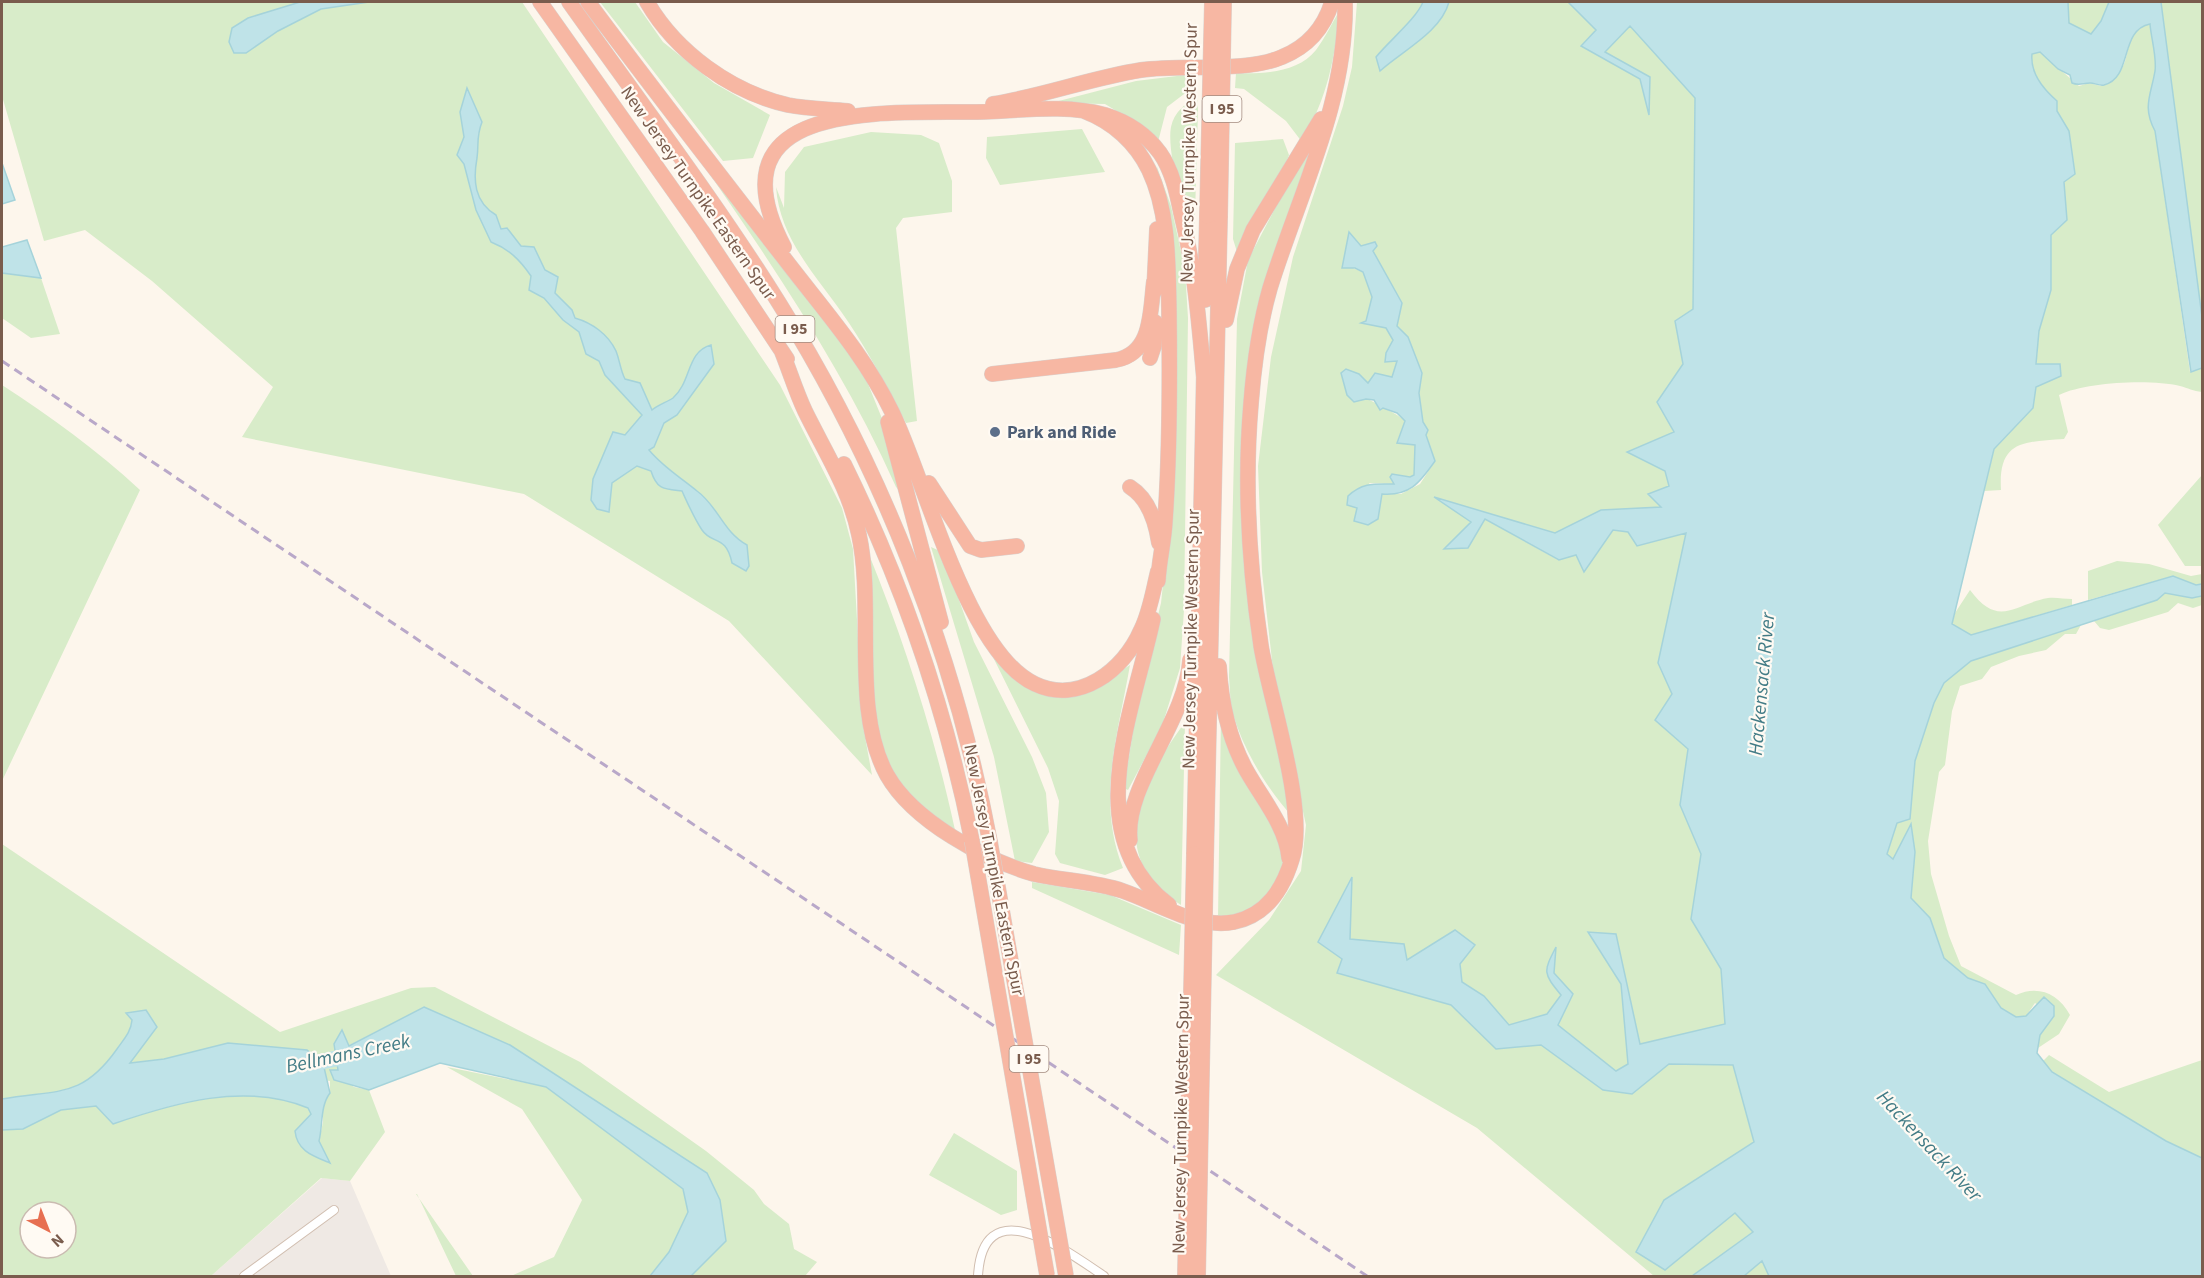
<svg xmlns="http://www.w3.org/2000/svg" width="2204" height="1278" viewBox="0 0 2204 1278" font-family="'Source Sans 3',sans-serif">
  <style>
    .industrial { fill: #efe9e4 }
    .green { fill: #d8ecc9; fill-rule: evenodd }
    .water { fill: #bfe3e8; stroke: #a5d3da; stroke-width: 1.5 }
    .lines { fill: none; stroke-linecap: round; stroke-linejoin: round }
    .river { stroke: #bfe3e8; stroke-width: 16 }
    .minor-casing { stroke: #d1beb0; stroke-width: 10 }
    .motorway-casing { stroke: #dad1cd; stroke-width: 16 }
    .minor { stroke: #fff; stroke-width: 8 }
    .motorway { stroke: #f7b7a3; stroke-width: 15 }
    .rail { stroke: #b9a8c9; stroke-width: 3; stroke-dasharray: 9 6; stroke-linecap: butt }
    .motorway-bridge-casing { stroke: #dad1cd; stroke-width: 16; stroke-linecap: butt }
    .motorway-bridge { stroke: #f7b7a3; stroke-width: 15 }
    .service-dot { fill: #5c6f8a; stroke: #fffaf3; stroke-width: 2 }
    .labels { text-anchor: middle; dominant-baseline: central; stroke-width: 4.5; stroke-linejoin: round; paint-order: stroke }
    .shield { fill: #fffaf3; stroke: #a28b7f; stroke-width: 1.5 }
    .shield-label { font-size: 16px; font-weight: bold; fill: #7a5c4d }
    .street-label { font-size: 18px; fill: #7a5c4d; stroke: #fffaf3 }
    .service-label { font-size: 18px; font-weight: bold; fill: #4e5e75; stroke: #fffaf3; text-anchor: start }
    .water-label { font-size: 20px; font-style: italic; fill: #437c86; stroke: #fffaf3 }
  </style>
  <rect width="100%" height="100%" fill="#fdf6ec"/>
  <path class="industrial" d="M322 1178 350 1181 391 1276H211Z"/>
  <path class="green" d="M2 2H522L780 385 842 508 853 549 863 726 872 775 729 621 524 494 242 437 273 387 152 281 85 230 44 241 2 96Z
    M600 2H635L663 42 714 83 770 115 753 158 723 161Z
    M1357 2H1423C1415 20 1390 39 1377 57L1380 71C1402 51 1441 32 1449 2H1568L1596 30 1581 46 1640 79 1648 111 1650 77 1604 52 1630 26 1695 98 1693 310 1675 321 1683 364 1658 402 1674 433 1665 471 1670 486 1662 507 1601 511 1555 533 1437 498 1471 522 1445 548H1468L1485 519 1558 560 1613 530 1628 532 1637 546 1686 533 1658 663 1672 694 1688 749 1680 805 1701 854 1691 919 1721 969 1725 1024 1640 1044 1616 934 1589 933 1621 984 1628 1064 1617 1072 1558 1025 1573 994 1546 967 1561 995 1547 1014 1509 1025 1484 996 1461 982 1460 964 1406 961 1404 944 1349 939 1352 879 1318 942 1342 959 1337 973 1451 1005 1496 1049 1541 1045 1603 1090 1632 1094 1669 1064 1733 1065 1754 1142 1664 1200 1665 1270 1735 1212 1753 1232 1692 1276H1654L1477 1128 1216 975 1269 920 1301 871 1306 825 1274 678 1262 572 1258 466 1271 357 1293 257 1343 106 1352 67ZM1349 232 1361 246 1375 242 1373 251 1402 303 1397 326 1408 337 1422 373 1419 392 1423 422 1428 430 1426 435 1435 461 1420 484 1401 494H1382L1379 505 1369 483 1394 484 1392 474 1410 477 1414 475 1415 445 1397 442 1405 421C1387 405 1350 397 1341 373L1368 383 1374 377H1392L1397 360 1386 362V353L1393 340 1386 328 1362 323 1366 321 1372 297 1363 272 1350 267Z
    M2068 2H2109L2101 21 2091 34 2069 23Z
    M2161 2H2202V317Z
    M1340 10C1334 62 1328 95 1302 142L1286 121 1244 89 1235 88 1236 73C1262 74 1298 73 1316 50 1325 38 1332 23 1340 10Z
    M2150 23C2151 38 2157 57 2155 71 2151 95 2142 106 2155 131L2190 372 2202 368V392C2193 391 2188 388 2180 386 2150 379 2086 382 2059 395L2068 432 2064 439C2024 442 1998 440 2001 490L1984 491 1994 449 2033 408 2039 331 2051 290V235L2067 220 2064 181 2075 174 2069 131 2057 111V101C2043 89 2030 73 2032 54L2040 52 2079 86 2089 83 2101 86C2107 81 2116 76 2120 71 2132 56 2123 31 2150 23Z
    M1185 75 1192 88 1167 107 1158 142 1138 124 1105 104 1051 103 1136 81Z
    M1197 96 1198 110 1194 250C1187 222 1166 154 1171 127 1174 112 1185 104 1197 96Z
    M678 128 829 323 864 374 883 421 902 493 896 487C839 359 758 244 678 128Z
    M1082 129 1105 172 1000 185 986 158 987 137Z
    M871 132 921 135 939 143 952 181V212L903 218 896 228 917 421 906 423C888 389 870 355 849 323 820 279 780 242 776 187L784 208 785 172 804 147Z
    M1283 139 1289 155 1283 170 1237 252 1233 239 1235 143Z
    M1313 149 1270 278 1243 485 1291 815C1266 787 1244 751 1233 714 1230 702 1230 689 1229 677L1237 319 1248 260 1304 153Z
    M1157 167 1171 206 1185 270 1188 318 1184 610 1180 668 1162 726 1128 790 1124 788 1140 688 1161 603 1171 510 1174 404 1155 172Z
    M2 273 41 278 60 334 31 338 2 318Z
    M2 385C51 417 97 450 140 490L2 781Z
    M2202 475V566H2185L2158 525Z
    M931 547 942 552 974 642 1032 757 1046 793 1049 832 1032 863 1015 861 994 757Z
    M868 552C905 643 934 734 955 830 928 815 899 793 887 763 864 701 870 618 868 552Z
    M2117 561 2149 564 2191 576 2202 574V584L2196 585 2173 576 2088 600V571Z
    M1970 590C1999 629 2014 604 2048 598 2056 597 2064 599 2072 599V605L1971 635 1952 624 1955 613Z
    M2165 593 2192 598 2202 596V605L2193 608 2178 603 2168 612 2109 630 2100 628 2094 621 2157 600Z
    M2081 625 2076 634H2065L2046 650 2019 656 1991 667 1982 679 1960 686 1952 711 1945 765 1939 772 1928 841 1931 874 1949 936 1961 966 2016 995C2038 985 2058 993 2070 1015L2059 1034 2038 1048 2040 1035 2054 1016 2035 1003 2026 1016 2016 1017 2001 1008 1985 984 1968 978 1944 958 1930 919 1911 898 1915 852 1911 825 1893 860 1887 855 1897 823 1910 818 1915 761 1934 703 1944 683 1971 661Z
    M987 645 1012 675 1093 689 1130 665C1118 734 1096 801 1123 868L1105 875 1060 863 1055 854 1059 801 1048 768Z
    M1221 714 1281 843 1283 865 1275 888 1250 912 1218 918Z
    M1185 722 1181 905C1102 856 1142 781 1185 722Z
    M2 844 280 1032 411 988 435 987 580 1062 706 1151 754 1190 764 1204 789 1224 794 1249 817 1262 805 1276H691L726 1241 720 1200 424 1007 348 1046 342 1031 338 1070H331L354 1087 369 1090 385 1132 350 1181 321 1178 211 1276H2V1130L23 1129 61 1110 96 1106 113 1124C175 1103 245 1082 308 1108L311 1113 295 1131 329 1163 319 1141 323 1122V1102L330 1093V1081L164 1059 129 1063 157 1027 126 1013 132 1020C131 1032 124 1039 117 1049 81 1100 56 1089 2 1099ZM30 1212H66V1248H30Z
    M1032 882 1110 895 1181 925 1179 955 1032 888Z
    M2049 1055 2109 1092 2202 1060V1158L2166 1141 2052 1072 2043 1061Z
    M447 1067 546 1087 683 1189 688 1212 669 1252 650 1276H511L554 1257 582 1200 522 1109Z
    M954 1133 1017 1171V1210L1001 1215 929 1175Z
    M417 1194H416L473 1276H456Z
    M1762 1261 1769 1276H1744Z"/>
  <path class="water" d="M300 2H369L321 9 278 31 246 53H234L229 42 232 28 248 18Z
    M1423 2H1449C1441 32 1402 51 1380 71L1376 57C1390 40 1416 19 1423 2Z
    M1568 2H2068L2069 23 2091 34 2101 21 2109 2H2161L2202 317V368L2191 372 2155 131C2142 107 2151 95 2155 71 2157 57 2151 38 2150 24 2119 30 2133 78 2104 85 2099 86 2095 83 2090 83 2083 83 2079 86 2072 83L2070 75 2058 69 2040 52 2032 54C2030 73 2043 89 2057 101V111L2069 131 2075 174 2064 182 2067 220 2051 235V290L2039 331 2036 364H2060L2061 376 2036 387 2033 408 1994 449 1952 624 1971 635 2173 576 2196 585 2202 584V596L2192 598 2165 593 2157 600 1971 661 1944 683 1934 703 1915 761 1910 819 1897 823 1887 854 1893 859 1911 824 1915 852 1911 898 1930 918 1944 958 1968 978 1985 984 2001 1008 2016 1017 2026 1016 2044 997 2054 1006V1016L2040 1035 2037 1053 2052 1072 2166 1141 2202 1158V1276H1769L1762 1261 1744 1276H1692L1753 1232 1735 1213 1665 1270 1636 1252 1664 1200 1754 1142 1733 1065 1669 1064 1632 1094 1603 1090 1541 1045 1496 1049 1451 1005 1337 973 1342 959 1318 942 1352 877 1350 939 1404 944 1407 960 1455 930 1475 945 1460 964 1462 982 1484 996 1509 1025 1547 1014 1561 995C1543 973 1543 972 1556 947L1554 973 1573 994 1558 1025 1616 1071 1628 1064 1621 984 1588 932 1616 934 1640 1044 1725 1024 1721 969 1691 919 1701 854 1680 805 1688 749 1655 720 1672 694 1658 663 1686 533 1637 546 1628 532 1613 530 1584 572 1576 555 1559 560 1485 519 1468 548 1444 549 1471 522 1434 497 1555 533 1601 510 1661 507 1648 494 1669 486 1665 471 1627 452 1674 432 1657 402 1683 364 1675 321 1693 309 1695 98 1630 26 1605 52 1650 77 1649 115 1640 79 1581 46 1596 30Z
    M467 88 482 122C476 137 479 144 477 158 473 180 474 202 496 215L501 229 507 228 521 246 534 247 545 270 558 277 555 293 572 310 575 318C592 323 608 334 616 351 620 361 620 369 625 379L640 383 652 410C658 405 667 402 673 398 692 381 686 352 711 345L714 364 677 415 664 423 654 447 649 450C663 467 680 477 697 491 718 506 723 532 747 545L749 566 746 571 732 563C726 534 712 545 702 530 694 518 688 504 682 491 664 489 657 490 651 471L637 466 612 483 609 512 597 509 591 500 593 479 613 432 625 435 642 415 605 375 599 361 586 354 579 332 563 320 544 298 529 290 531 276C520 260 509 249 491 242L476 210 464 164 457 155 464 137 460 112Z
    M2 163 15 200 2 204Z
    M1349 232 1361 246 1375 242 1377 246 1373 251 1402 303 1397 326 1408 337 1422 373 1419 393 1423 422 1428 430 1426 435 1435 461C1419 484 1409 496 1382 494L1378 519 1368 525 1354 521 1357 508 1347 505 1348 496C1363 482 1375 484 1394 484L1390 477 1392 474 1410 477 1414 475 1415 445 1397 443 1405 421 1397 413 1383 408 1380 410 1374 400 1366 399 1354 402 1347 395 1341 373 1346 369 1359 374 1368 383 1375 373 1392 377 1397 361 1385 362 1386 353 1393 340 1386 328 1361 323 1366 321 1372 297 1363 272 1355 268H1342Z
    M27 240 41 278 2 273V247Z
    M424 1007 510 1045 707 1173 720 1200 726 1241 691 1276H650L669 1252 688 1212 683 1189 546 1087 440 1063 369 1090 334 1080 330 1070H338L334 1044 342 1030 349 1046Z
    M146 1010 157 1027 130 1063 164 1059 228 1043 307 1050 323 1063 330 1093C320 1106 323 1125 319 1141L330 1163C313 1156 297 1151 295 1131L311 1114 308 1108C245 1082 174 1103 113 1124L96 1106 61 1110 23 1129 2 1130V1099C56 1089 81 1100 117 1049 124 1039 131 1032 132 1020L126 1013Z"/>
  <g class="lines">
    <path class="river" d="M301 1066 357 1054"/>
    <g class="minor-casing">
      <path id="minor" d="M244 1276 334 1210
        M978 1276C983 1187 1068 1252 1104 1276"/>
    </g>
    <g class="motorway-casing">
      <path id="motorway" d="M540 2 702 231 787 359
        M569 2C639 101 714 199 779 303 882 468 954 651 990 842
        M588 2C652 88 718 173 784 258 822 308 864 354 892 412 925 479 967 653 1035 684 1079 705 1124 670 1141 630 1150 612 1153 591 1158 571
        M647 2C676 52 731 92 788 105 808 109 829 109 848 111
        M993 104C1043 96 1091 78 1141 70 1183 64 1245 73 1282 57 1307 47 1324 28 1332 2
        M1084 111C1113 122 1136 143 1149 170 1169 212 1168 264 1169 309 1170 380 1170 451 1165 522 1164 542 1159 561 1158 581
        M784 247C708 101 880 113 969 112 1013 112 1062 103 1105 115 1128 122 1146 134 1160 153 1172 170 1177 193 1181 213 1195 268 1199 323 1204 379
        M1154 292 1157 229
        M1205 300 1207 216
        M1226 320 1237 269 1253 230 1321 119
        M782 352C790 372 796 392 805 411 825 452 850 490 859 535 875 608 851 710 887 775 913 821 985 860 1034 874 1064 881 1094 881 1123 891 1158 903 1196 929 1234 922 1267 915 1283 889 1292 859 1308 810 1270 701 1261 646 1249 566 1244 484 1251 403 1254 364 1259 326 1270 288 1299 194 1347 102 1345 2
        M1150 358 1154 346 1155 322
        M992 374 1116 360C1153 353 1150 311 1154 281
        M888 422 941 622
        M844 464C903 584 946 710 972 841
        M929 483 970 546 981 550 1017 546
        M1130 487C1149 499 1156 523 1159 543
        M1153 619C1134 710 1077 836 1169 905
        M1219 666C1221 702 1228 736 1245 768 1260 796 1286 825 1289 858
        M1130 840C1124 785 1186 722 1190 660
        M1194 854 1204 369
        M1206 860 1220 216"/>
    </g>
    <use href="#minor" class="minor"/>
    <use href="#motorway" class="motorway"/>
    <path class="rail" d="M2 361 1367 1276"/>
    <g class="motorway-bridge-casing">
      <path id="motorway-bridge" d="M1207 216 1212 2
        M1220 216 1224 2
        M972 841 1047 1275
        M990 842 1066 1276
        M1185 1276 1194 854
        M1198 1276 1206 860"/>
    </g>
    <use href="#motorway-bridge" class="motorway-bridge"/>
  </g>
  <circle class="service-dot" cx="995" cy="432" r="6"/>
  <g class="labels">
    <g class="shield">
      <rect x="1202.5" y="96" width="39" height="26" rx="4.5"/>
      <rect x="775.5" y="316" width="39" height="26" rx="4.5"/>
      <rect x="1009.5" y="1046" width="39" height="26" rx="4.5"/>
    </g>
    <g class="shield-label">
      <text x="1222" y="109">I 95</text>
      <text x="795" y="329">I 95</text>
      <text x="1029" y="1059">I 95</text>
    </g>
    <g class="street-label">
      <text transform="translate(1189 153) rotate(-89)">New Jersey Turnpike Western Spur</text>
      <text transform="translate(698 193) rotate(55)">New Jersey Turnpike Eastern Spur</text>
      <text transform="translate(1191 639) rotate(-89)">New Jersey Turnpike Western Spur</text>
      <text transform="translate(994 870) rotate(79)">New Jersey Turnpike Eastern Spur</text>
      <text transform="translate(1181 1124) rotate(-89)">New Jersey Turnpike Western Spur</text>
    </g>
    <g class="service-label">
      <text x="1007" y="432">Park and Ride</text>
    </g>
    <g class="water-label">
      <text transform="translate(1762 684) rotate(-85)">Hackensack River</text>
      <text transform="translate(348 1054) rotate(-12)">Bellmans Creek</text>
      <text transform="translate(1929 1146) rotate(47)">Hackensack River</text>
    </g>
  </g>
  <rect width="2204" height="1278" fill="none" stroke="#7a5c4d" stroke-width="6"/>
  <g transform="translate(48 1230) rotate(138)"><circle r="28" fill="#fffaf3" stroke="#cabbb1" stroke-width="1.5"/>
  <path d="M0-4.5L10 22L0 15L-10 22Z" fill="#e76f51"/>
  <text y="-9" font-size="16" font-weight="bold" text-anchor="middle" fill="#7a5c4d">N</text>
  </g>
</svg>
